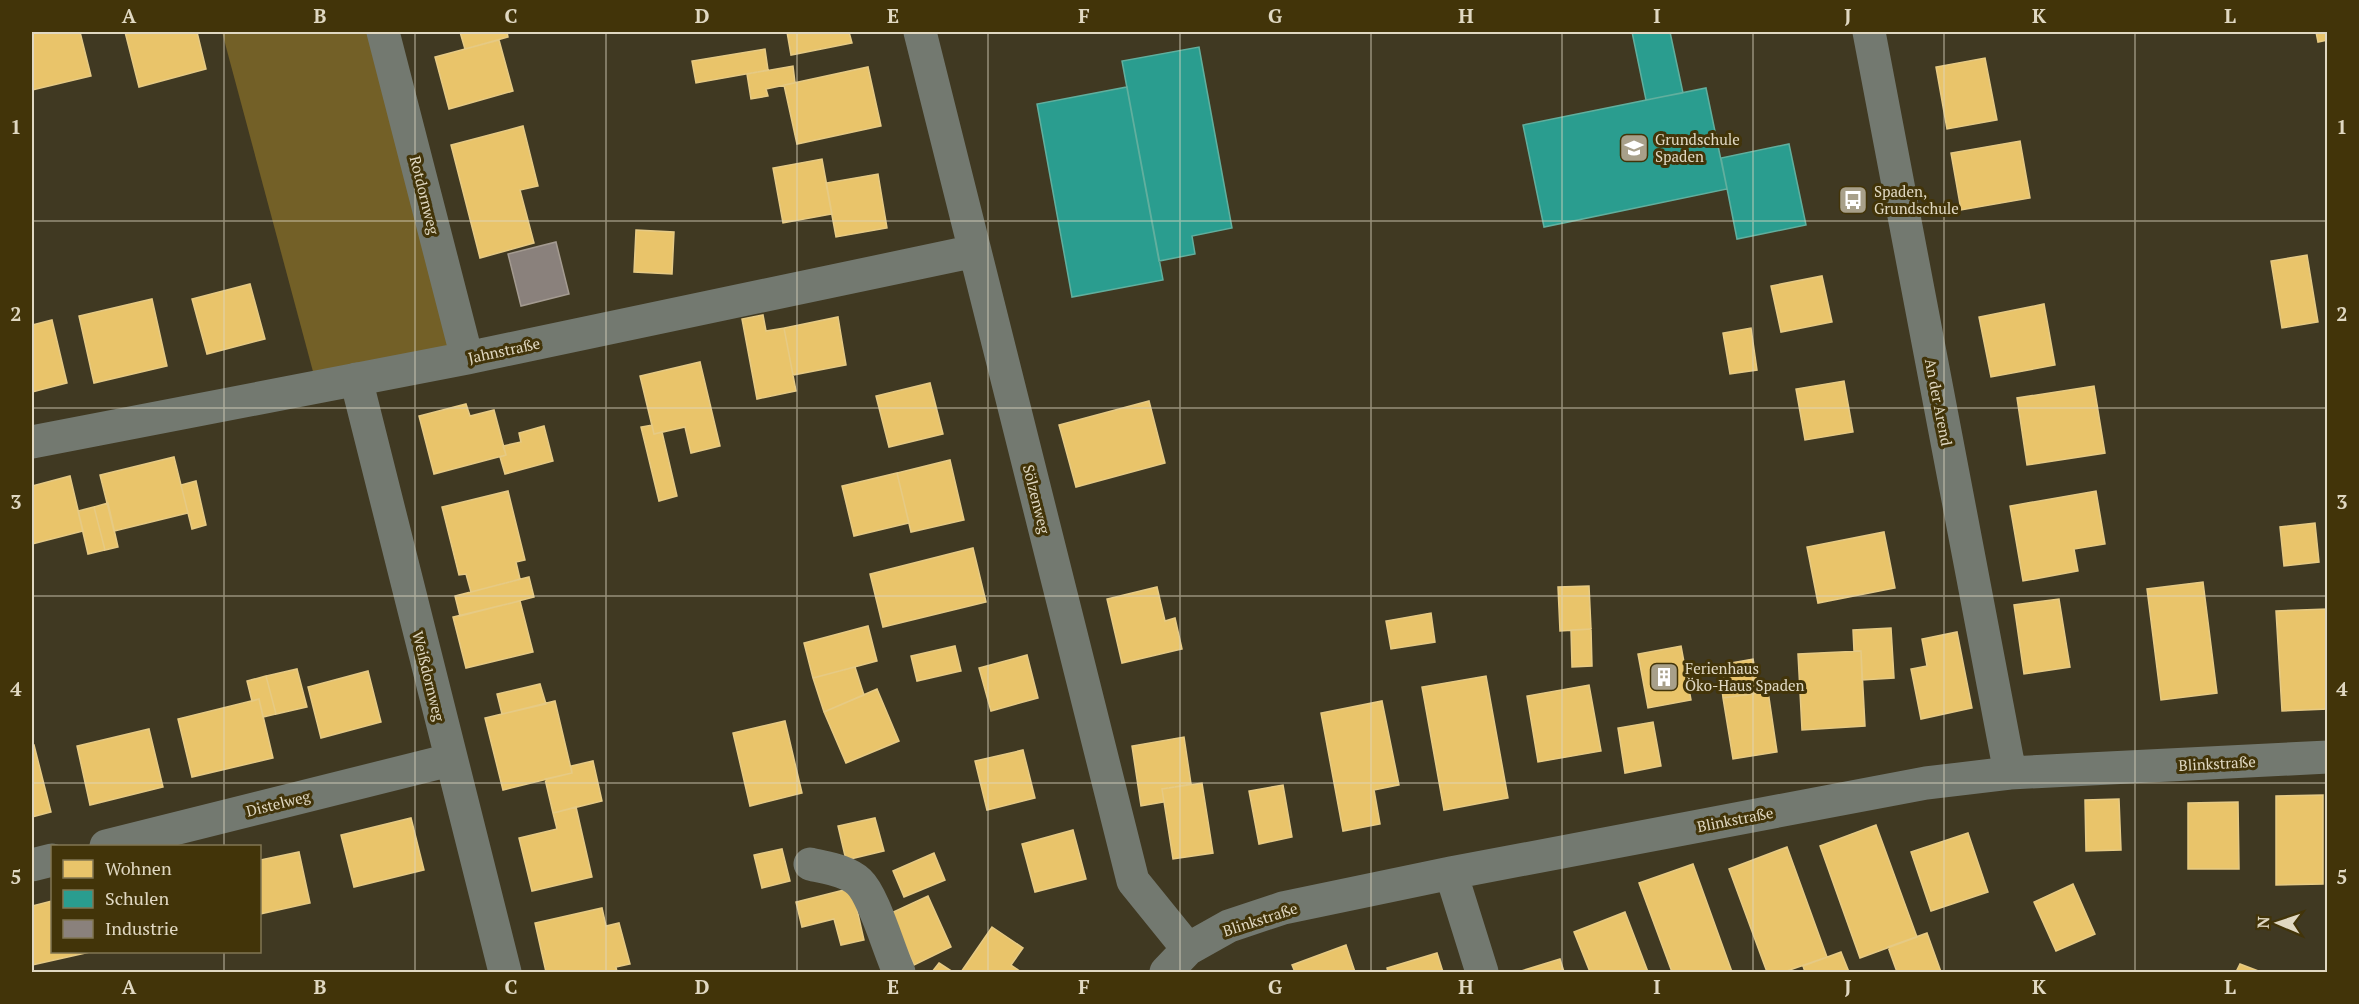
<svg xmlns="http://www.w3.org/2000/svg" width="2359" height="1004" viewBox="0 0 2359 1004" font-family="'PT Serif',serif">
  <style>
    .green { fill: #736027 }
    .homes { fill: #e9c46a; stroke: #e6ca84; stroke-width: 1.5 }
    .schools { fill: #2a9d8f; stroke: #61af9e; stroke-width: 1.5 }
    .industry { fill: #8a817c; stroke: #a49b91; stroke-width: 1.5 }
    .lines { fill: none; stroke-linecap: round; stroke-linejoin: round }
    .minor { stroke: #737970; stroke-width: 33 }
    .grid { fill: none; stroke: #e0d8c2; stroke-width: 1.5; stroke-opacity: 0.55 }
    .labels { text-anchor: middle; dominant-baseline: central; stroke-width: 6; stroke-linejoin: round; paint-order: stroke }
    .poi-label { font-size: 15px; fill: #e0d8c2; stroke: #423409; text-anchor: start }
    .street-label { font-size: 15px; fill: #e0d8c2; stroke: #423409 }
    .neatline { fill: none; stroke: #e0d8c2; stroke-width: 2 }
    .grid-label { font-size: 20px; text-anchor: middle; font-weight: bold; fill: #e0d8c2 }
  </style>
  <rect width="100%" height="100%" fill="#403922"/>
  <path class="green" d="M222 32H367L450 348 315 379Z"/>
  <path class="homes" d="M32 32H80L91 76 32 90Z
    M125 32H197L206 69 139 87Z
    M460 32H507L508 37 465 49Z
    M787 32H849L852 43 791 55Z
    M2316 32H2328V40L2318 42Z
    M499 40 513 91 449 109 435 57Z
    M765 49 768 70 696 83 692 61Z
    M1985 58 1997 120 1947 129 1936 67Z
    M793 66 795 83 766 89 768 96 751 99 747 74Z
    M868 67 881 126 797 144 784 85Z
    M523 126 538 186 520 190 534 243 480 258 451 145Z
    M2020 141 2030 198 1961 210 1951 153Z
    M822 159 832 214 783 223 773 168Z
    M878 174 887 228 836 237 826 183Z
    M636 230 674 232 672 274 634 272Z
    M2307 255 2318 322 2282 328 2271 261Z
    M1822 276 1832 322 1781 332 1771 286Z
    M250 284 265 339 207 354 192 299Z
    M152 299 167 366 94 383 79 316Z
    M2044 304 2055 365 1991 377 1979 317Z
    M763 315 766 331 784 328 796 391 757 399 742 319Z
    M838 317 846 365 793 375 784 328Z
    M52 320 67 383 32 392V325Z
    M1751 328 1757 370 1730 374 1723 333Z
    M700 362 720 446 691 453 685 427 654 434 640 376Z
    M1844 381 1853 432 1805 440 1796 389Z
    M930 383 943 434 889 447 876 396Z
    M2094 386 2105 453 2027 465 2017 398Z
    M1149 401 1165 463 1076 487 1059 425Z
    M466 404 470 416 494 410 506 455 434 474 419 416Z
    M652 425 654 434 662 432 677 496 659 501 641 427Z
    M544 426 553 461 505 474 500 457 506 455 503 446 521 442 519 433Z
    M174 457 188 513 114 531 100 475Z
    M950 460 964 520 911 532 897 473Z
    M897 473 909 523 854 536 842 486Z
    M70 476 83 531 32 544V486Z
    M196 481 206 525 192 529 181 485Z
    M508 491 525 560 516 562 520 579 471 592 466 574 459 575 442 507Z
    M2096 491 2105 544 2074 549 2078 571 2023 581 2010 506Z
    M108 503 118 547 105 550 94 507Z
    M94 507 105 550 88 554 78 511Z
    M2315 523 2319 562 2284 566 2280 527Z
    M1884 532 1895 588 1818 603 1807 547Z
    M973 548 986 602 883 627 870 574Z
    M529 577 534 597 460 616 455 596Z
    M2203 582 2217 693 2161 700 2147 589Z
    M1589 586 1591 629 1560 631 1558 587Z
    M1157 587 1165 621 1175 618 1182 649 1122 663 1107 599Z
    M2059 599 2070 667 2024 674 2014 605Z
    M520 601 533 652 466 668 453 617Z
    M2327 609 2328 709 2282 711 2276 611Z
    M1431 613 1435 642 1391 649 1386 621Z
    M868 626 877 661 813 678 804 643Z
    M1891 628 1894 678 1862 680 1861 651H1854L1853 630Z
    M1591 629 1592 666 1572 667 1571 630Z
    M1957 632 1972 708 1921 719 1911 669 1927 666 1922 639Z
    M955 646 961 671 917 681 911 656Z
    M1681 646 1691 700 1648 708 1638 654Z
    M1861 651 1865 726 1802 730 1798 654Z
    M1027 655 1038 698 991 711 979 668Z
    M1753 659 1759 693 1723 698 1719 665Z
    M855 667 864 695 824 712 813 678Z
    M297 669 307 707 276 714 266 676Z
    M368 671 381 722 321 738 308 687Z
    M266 676 276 714 263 717 259 699 252 701 247 681Z
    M1486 676 1508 798 1444 810 1422 687Z
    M540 684 546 704 502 714 497 694Z
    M1589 685 1601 751 1538 762 1527 696Z
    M877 689 899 741 846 763 824 712Z
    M1768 691 1777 752 1733 759 1723 698Z
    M259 699 273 758 192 777 178 719Z
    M555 701 572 773 503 790 485 718Z
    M1382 701 1399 785 1374 790 1380 824 1343 831 1321 713Z
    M785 721 802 793 750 806 733 733Z
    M1653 722 1661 766 1625 773 1618 728Z
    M149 729 163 787 90 805 77 746Z
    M1184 737 1191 784 1162 789 1164 802 1141 806 1132 746Z
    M34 745 51 812 32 817V746Z
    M1023 750 1035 798 987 810 975 761Z
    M593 761 602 801 553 813 545 779 572 773 571 766Z
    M1202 783 1213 853 1173 859 1162 789Z
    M1283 785 1292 837 1259 844 1249 791Z
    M2323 795V884L2276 885V796Z
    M2119 799 2121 850 2086 851 2085 800Z
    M2238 802 2239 869H2188V803Z
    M576 807 592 877 532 891 519 838 557 829 553 813Z
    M411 818 424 870 354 887 341 835Z
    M875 818 884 851 846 860 838 826Z
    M1876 825 1917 937 1860 958 1820 846Z
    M1073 830 1086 879 1035 892 1022 844Z
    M1968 833 1988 892 1931 911 1911 852Z
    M1787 847 1827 957 1784 972H1767L1729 869Z
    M782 849 790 881 762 888 754 855Z
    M299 852 310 903 260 914V860Z
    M934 853 945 880 904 897 893 871Z
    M1693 864 1732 972H1672L1639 883Z
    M2073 884 2095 934 2056 951 2034 902Z
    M852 888 864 940 841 945 834 919 802 927 796 902Z
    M928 896 951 947 914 965 891 913Z
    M52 901V952H90L32 965V906Z
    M602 908 606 926 619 923 630 964 616 967 617 972H546L535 923Z
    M1625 912 1648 972H1590L1574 932Z
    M992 927 1023 948 1011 965 1021 972H961Z
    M1927 933 1941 972H1897L1888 947Z
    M1346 945 1355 972H1295L1292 965Z
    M1841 952 1849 972H1805L1803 966Z
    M1437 953 1443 972H1388L1387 968Z
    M1560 959 1564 972H1518Z
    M939 963 953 972H932Z
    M2240 964 2261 972H2236Z"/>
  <path class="schools" d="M1632 32H1670L1683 93 1646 100Z
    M1199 47 1232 228 1192 236 1195 254 1159 261 1122 61Z
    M1127 87 1163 280 1072 297 1037 104Z
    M1706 88 1727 189 1544 227 1523 125Z
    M1789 144 1806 225 1737 239 1721 158Z"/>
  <path class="industry" d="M556 242 569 294 521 306 508 254Z"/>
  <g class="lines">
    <path class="minor" d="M383 32 467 358
      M920 32 1133 881 1188 949
      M1869 32 2010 773
      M356 379 505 972
      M32 442 467 358 975 251
      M106 846 450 760
      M810 864C825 868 846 870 859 882 874 896 889 951 899 972
      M32 865 52 860
      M1451 873 1482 972
      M1166 972 1188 949 1229 926 1283 908 1451 873 1926 783 2010 773 2328 757"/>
  </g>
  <path class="grid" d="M224 32V846M415 32V972M606 32V972M797 32V972M988 32V972M1180 32V972M1371 32V972M1562 32V972M1753 32V972M1944 32V972M2135 32V972M32 221H2328M32 408H2328M32 596H2328M32 783H2328M224 952V972"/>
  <defs>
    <g id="school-square" transform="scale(1.5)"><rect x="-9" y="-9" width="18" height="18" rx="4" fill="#a8a08a" stroke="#423409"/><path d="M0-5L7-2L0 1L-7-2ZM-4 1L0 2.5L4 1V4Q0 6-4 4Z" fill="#fff"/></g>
    <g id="bus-square" transform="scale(1.5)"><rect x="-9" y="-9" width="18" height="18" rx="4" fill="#a8a08a" stroke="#423409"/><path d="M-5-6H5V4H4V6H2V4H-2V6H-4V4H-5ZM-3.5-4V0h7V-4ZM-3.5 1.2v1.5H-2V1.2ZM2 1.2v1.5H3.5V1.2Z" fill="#fff"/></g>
    <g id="building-square" transform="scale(1.5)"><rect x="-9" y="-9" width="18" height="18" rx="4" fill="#a8a08a" stroke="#423409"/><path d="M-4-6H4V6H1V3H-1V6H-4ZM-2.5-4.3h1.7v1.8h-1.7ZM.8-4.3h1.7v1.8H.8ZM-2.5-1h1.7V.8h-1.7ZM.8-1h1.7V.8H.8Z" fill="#fff"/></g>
  </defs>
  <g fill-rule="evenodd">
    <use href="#school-square" x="1634" y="148"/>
    <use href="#bus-square" x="1853" y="200"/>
    <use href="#building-square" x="1664" y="677"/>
  </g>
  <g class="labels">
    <g class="poi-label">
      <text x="1655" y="139">Grundschule<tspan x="1655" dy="17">Spaden</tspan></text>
      <text x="1874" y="191">Spaden,<tspan x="1874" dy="17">Grundschule</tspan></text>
      <text x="1685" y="668">Ferienhaus<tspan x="1685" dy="17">Öko-Haus Spaden</tspan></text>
    </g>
    <g class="street-label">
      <text transform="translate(425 195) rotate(76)">Rotdornweg</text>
      <text transform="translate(504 350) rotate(-12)">Jahnstraße</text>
      <text transform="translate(1939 402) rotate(79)">An der Arend</text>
      <text transform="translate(1037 499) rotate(76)">Sölzenweg</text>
      <text transform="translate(429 676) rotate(76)">Weißdornweg</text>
      <text transform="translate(2217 763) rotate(-3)">Blinkstraße</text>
      <text transform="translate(278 803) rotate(-14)">Distelweg</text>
      <text transform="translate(1735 819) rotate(-11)">Blinkstraße</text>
      <text transform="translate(1260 919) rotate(-18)">Blinkstraße</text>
    </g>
  </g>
  <rect width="2359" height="1004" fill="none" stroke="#423409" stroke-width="66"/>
  <rect x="51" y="845" width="210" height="108" fill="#423409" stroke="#817653" stroke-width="1.5"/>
  <rect x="63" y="860" width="30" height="18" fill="#e9c46a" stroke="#817653" stroke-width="1.5"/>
  <text x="105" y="875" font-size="18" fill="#e0d8c2">Wohnen</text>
  <rect x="63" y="890" width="30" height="18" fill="#2a9d8f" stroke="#817653" stroke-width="1.5"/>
  <text x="105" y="905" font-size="18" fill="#e0d8c2">Schulen</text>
  <rect x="63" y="920" width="30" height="18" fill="#8a817c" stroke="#817653" stroke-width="1.5"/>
  <text x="105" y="935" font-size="18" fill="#e0d8c2">Industrie</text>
  <g transform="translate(2278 923) rotate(272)" stroke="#423409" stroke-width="4.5" paint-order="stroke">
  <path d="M0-4.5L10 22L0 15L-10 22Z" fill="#e0d8c2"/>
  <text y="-9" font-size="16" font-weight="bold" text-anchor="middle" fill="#e0d8c2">N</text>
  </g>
  <rect x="33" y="33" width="2293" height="938" class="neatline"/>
  <g class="grid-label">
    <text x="129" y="23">A</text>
    <text x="320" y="23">B</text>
    <text x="511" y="23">C</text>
    <text x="702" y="23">D</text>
    <text x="893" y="23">E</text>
    <text x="1084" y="23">F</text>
    <text x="1275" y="23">G</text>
    <text x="1466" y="23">H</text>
    <text x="1657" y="23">I</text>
    <text x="1848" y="23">J</text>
    <text x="2039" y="23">K</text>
    <text x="2230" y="23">L</text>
    <text x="16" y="134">1</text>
    <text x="2342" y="134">1</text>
    <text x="16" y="321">2</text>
    <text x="2342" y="321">2</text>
    <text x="16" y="509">3</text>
    <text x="2342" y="509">3</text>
    <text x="16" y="696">4</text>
    <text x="2342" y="696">4</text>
    <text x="16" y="884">5</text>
    <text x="2342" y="884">5</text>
    <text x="129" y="994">A</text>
    <text x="320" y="994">B</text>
    <text x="511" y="994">C</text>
    <text x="702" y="994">D</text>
    <text x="893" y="994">E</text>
    <text x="1084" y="994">F</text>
    <text x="1275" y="994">G</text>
    <text x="1466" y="994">H</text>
    <text x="1657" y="994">I</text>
    <text x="1848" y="994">J</text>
    <text x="2039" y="994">K</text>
    <text x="2230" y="994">L</text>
  </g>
</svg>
